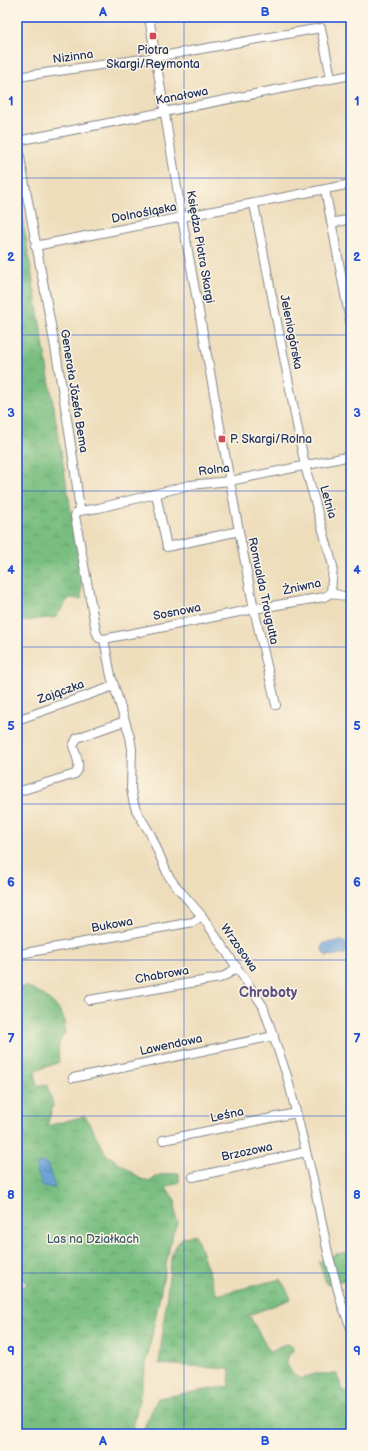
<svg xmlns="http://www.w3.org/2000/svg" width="368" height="1451" viewBox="0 0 368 1451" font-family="'Balsamiq Sans',sans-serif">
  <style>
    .forest { fill: url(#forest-crowns); stroke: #4a766f }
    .water { fill: url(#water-ripples); stroke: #42689b }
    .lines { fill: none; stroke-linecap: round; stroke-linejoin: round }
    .minor-casing { stroke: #84868c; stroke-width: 10 }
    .minor { stroke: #fff; stroke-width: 8 }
    .grid { fill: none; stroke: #1d4ed8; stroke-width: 1; stroke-opacity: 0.55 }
    .poi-dot { fill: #d1495b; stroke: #fcf5e5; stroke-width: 1.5 }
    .labels { text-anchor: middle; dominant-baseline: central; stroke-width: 3; stroke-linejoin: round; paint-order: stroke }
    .poi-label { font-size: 12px; fill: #1b2f5e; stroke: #fcf5e5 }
    .street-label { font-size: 12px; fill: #1b2f5e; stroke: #fcf5e5 }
    .park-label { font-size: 12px; fill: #3a5b6c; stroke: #fcf5e5 }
    .quarter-label { font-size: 14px; font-weight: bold; fill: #5d5284; stroke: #fcf5e5 }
    .neatline { fill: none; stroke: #1d4ed8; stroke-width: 1.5 }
    .grid-label { font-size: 13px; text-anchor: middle; font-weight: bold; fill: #1d4ed8 }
  </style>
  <defs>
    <pattern id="forest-crowns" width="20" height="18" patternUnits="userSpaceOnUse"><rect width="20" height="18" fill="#79be80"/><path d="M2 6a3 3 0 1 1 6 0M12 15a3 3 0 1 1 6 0" fill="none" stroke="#629b6c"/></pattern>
    <pattern id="water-ripples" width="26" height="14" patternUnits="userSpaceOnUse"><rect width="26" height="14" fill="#6aa1d8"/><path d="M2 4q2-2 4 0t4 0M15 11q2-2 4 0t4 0" fill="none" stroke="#5684b2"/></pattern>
  </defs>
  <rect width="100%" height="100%" fill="#fcf5e5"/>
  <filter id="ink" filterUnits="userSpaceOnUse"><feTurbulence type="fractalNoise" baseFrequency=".025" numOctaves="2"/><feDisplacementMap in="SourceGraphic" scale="8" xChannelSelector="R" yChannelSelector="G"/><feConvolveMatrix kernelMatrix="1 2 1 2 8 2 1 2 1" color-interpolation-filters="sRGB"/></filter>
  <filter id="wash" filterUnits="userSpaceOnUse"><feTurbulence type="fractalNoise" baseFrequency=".012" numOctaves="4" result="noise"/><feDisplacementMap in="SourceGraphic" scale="16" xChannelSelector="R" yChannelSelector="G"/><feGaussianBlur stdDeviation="0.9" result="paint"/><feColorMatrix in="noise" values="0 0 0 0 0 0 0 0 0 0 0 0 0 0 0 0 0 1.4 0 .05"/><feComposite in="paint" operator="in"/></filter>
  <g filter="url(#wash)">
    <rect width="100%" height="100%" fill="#edb"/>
    <path class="forest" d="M17 185 82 578 81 599 69 598 56 617 17 622Z
      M26 986C41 992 59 1004 64 1020 65 1024 64 1029 65 1033 57 1042 58 1051 59 1062L35 1071 37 1085H47L53 1105 47 1126 85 1116 106 1154 126 1168 139 1178 149 1182 159 1175 179 1173V1182L166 1188 175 1200 176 1219 178 1222 172 1235 132 1434H17V1289L27 1285 17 1268V990Z
      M195 1234 217 1295 281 1279 291 1299 249 1315 270 1353C277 1348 283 1342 292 1345L293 1351C281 1362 289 1371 300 1379L315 1374H337L342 1390 351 1394V1434H144L145 1425 158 1398 229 1386 230 1369 159 1364 172 1252 182 1238Z
      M351 1252V1278L327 1285 319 1262 336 1254Z"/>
    <path class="water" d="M342 941 346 943 347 952 345 954 326 956 322 950V945L325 943Z
      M39 1163H44L47 1164 55 1188 43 1187 36 1167Z"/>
  </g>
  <g filter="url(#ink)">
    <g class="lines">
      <g class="minor-casing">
        <path id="minor" d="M149 17 182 218 239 531 254 609 276 705
          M17 77 156 57 321 28 331 78
          M17 141C39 264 65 387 80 511
          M17 141 351 75
          M325 189 351 326
          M254 204 305 466 333 566 331 593
          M331 223 346 220 351 218
          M35 246 351 184
          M156 494 167 547 239 531
          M80 511 99 508 190 485 230 481 351 456
          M80 511 76 513 75 516 96 631 99 638 104 639
          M331 593 351 598
          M104 639 111 676 130 737 132 749 131 789 133 800 136 810 151 835 168 875 175 885 202 916 263 1006 287 1076 313 1179 328 1253 342 1305 351 1328
          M104 639 254 609 324 597 331 593
          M17 720 114 686
          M17 792 75 774C82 767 76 755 73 746L77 738 125 721
          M25 953 193 922 202 916
          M89 1000 220 978 228 974 237 967
          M73 1078 274 1036
          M163 1140 296 1113
          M193 1177 306 1152"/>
      </g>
      <use href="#minor" class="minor"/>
    </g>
  </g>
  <path class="grid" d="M184 17V1434M17 178H351M17 335H351M17 491H351M17 647H351M17 804H351M17 960H351M17 1116H351M17 1273H351"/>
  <g class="poi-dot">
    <rect x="149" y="32" width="8" height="8" rx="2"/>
    <rect x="218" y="435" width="8" height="8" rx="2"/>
  </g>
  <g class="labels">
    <g class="poi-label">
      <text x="153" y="50">Piotra<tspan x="153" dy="14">Skargi/Reymonta</tspan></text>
      <text x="230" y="439" text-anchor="start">P. Skargi/Rolna</text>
    </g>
    <g class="street-label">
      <text transform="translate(73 57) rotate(-8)">Nizinna</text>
      <text transform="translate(182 96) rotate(-11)">Kanałowa</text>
      <text transform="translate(144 213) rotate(-11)">Dolnośląska</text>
      <text transform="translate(200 247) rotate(80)">Księdza Piotra Skargi</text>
      <text transform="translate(291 332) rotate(79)">Jeleniogórska</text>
      <text transform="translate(74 391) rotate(81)">Generała Józefa Bema</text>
      <text transform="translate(214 470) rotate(-7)">Rolna</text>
      <text transform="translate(328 502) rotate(74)">Letnia</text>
      <text transform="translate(302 587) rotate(-12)">Żniwna</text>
      <text transform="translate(263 591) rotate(78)">Romualda Traugutta</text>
      <text transform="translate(177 612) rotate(-11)">Sosnowa</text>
      <text transform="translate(61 692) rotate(-20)">Zajączka</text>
      <text transform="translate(112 925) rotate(-10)">Bukowa</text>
      <text transform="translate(239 948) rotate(55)">Wrzosowa</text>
      <text transform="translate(162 975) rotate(-10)">Chabrowa</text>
      <text transform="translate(171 1045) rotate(-12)">Lawendowa</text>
      <text transform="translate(227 1115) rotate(-12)">Leśna</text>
      <text transform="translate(247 1152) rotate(-12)">Brzozowa</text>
    </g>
    <g class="park-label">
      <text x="93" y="1239">Las na Działkach</text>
    </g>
    <g class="quarter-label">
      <text x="268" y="992">Chroboty</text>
    </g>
  </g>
  <rect width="368" height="1451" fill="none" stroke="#fcf5e5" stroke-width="44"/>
  <rect x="22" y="22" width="324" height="1407" class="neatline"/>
  <g class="grid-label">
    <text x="103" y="16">A</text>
    <text x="265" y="16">B</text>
    <text x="11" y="105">1</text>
    <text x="357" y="105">1</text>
    <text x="11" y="261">2</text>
    <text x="357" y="261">2</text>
    <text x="11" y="417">3</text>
    <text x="357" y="417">3</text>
    <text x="11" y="574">4</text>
    <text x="357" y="574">4</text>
    <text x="11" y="730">5</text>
    <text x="357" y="730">5</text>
    <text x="11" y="886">6</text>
    <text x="357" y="886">6</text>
    <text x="11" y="1043">7</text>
    <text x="357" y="1043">7</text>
    <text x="11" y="1199">8</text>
    <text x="357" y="1199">8</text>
    <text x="11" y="1355">9</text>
    <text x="357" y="1355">9</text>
    <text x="103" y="1445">A</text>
    <text x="265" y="1445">B</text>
  </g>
</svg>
